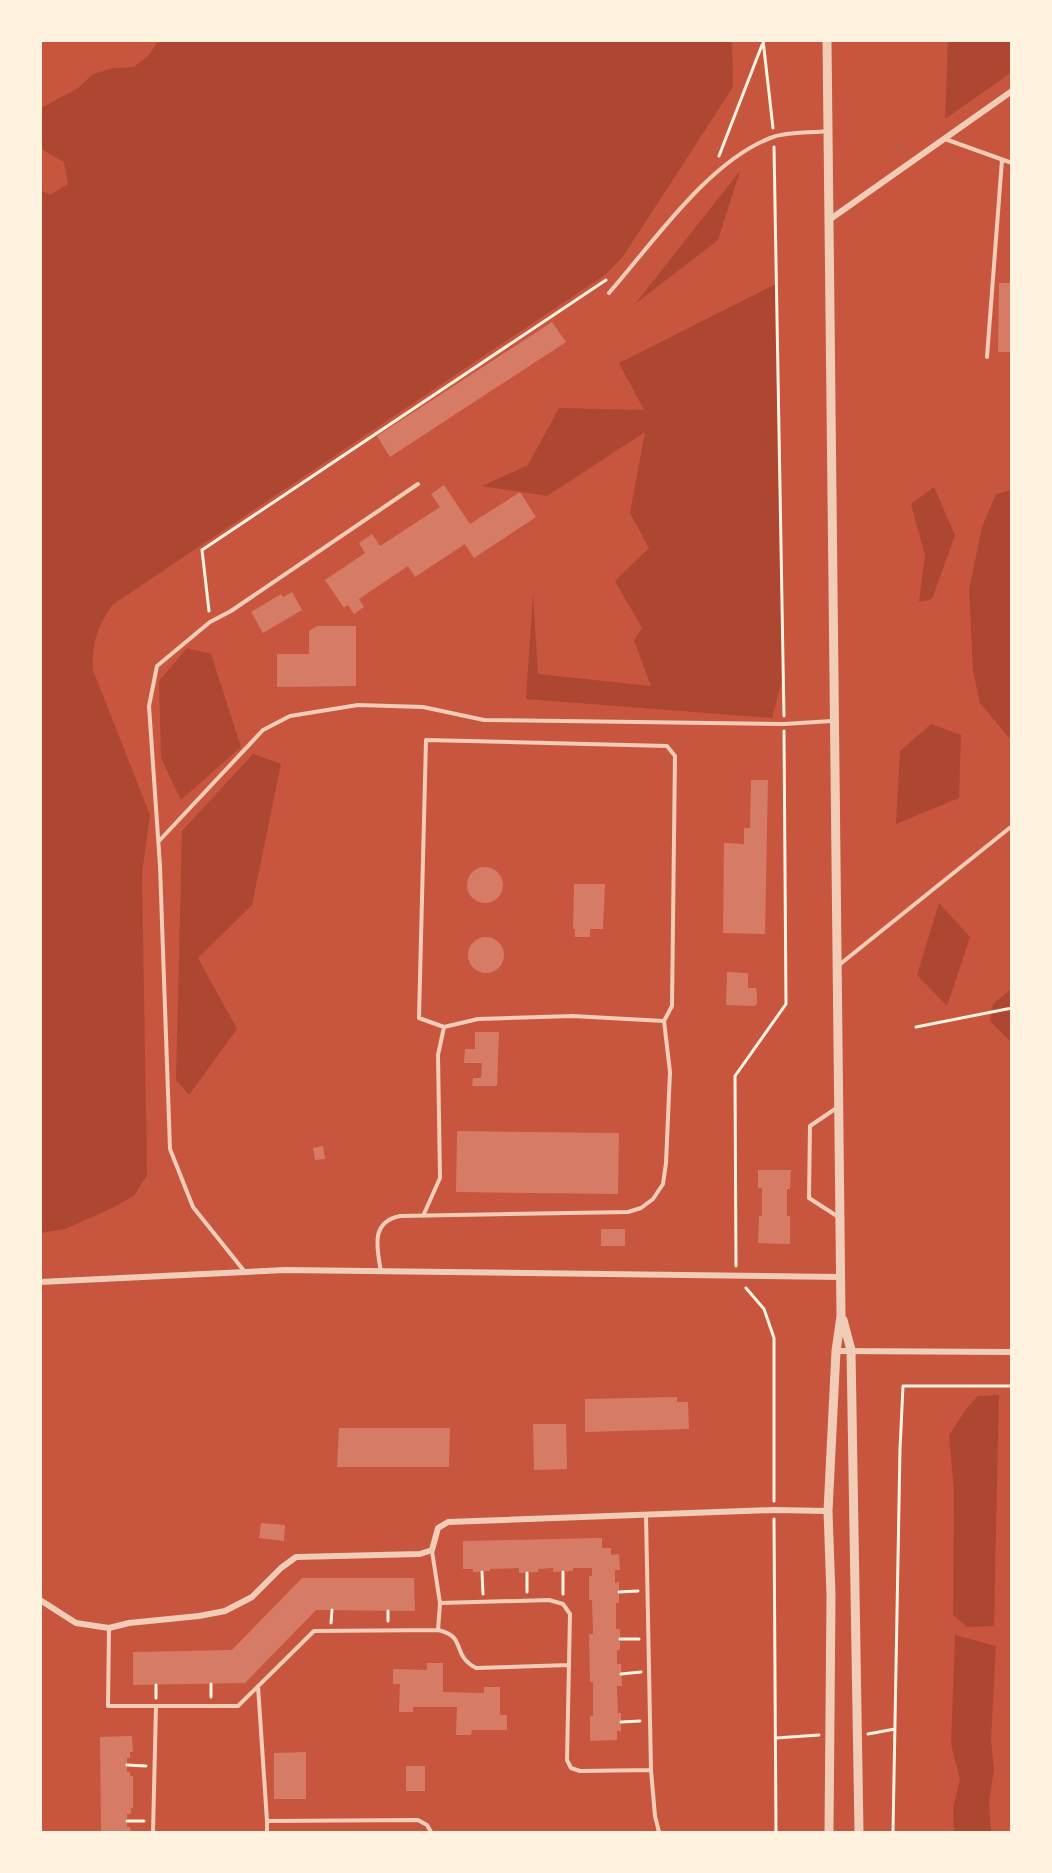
<svg xmlns="http://www.w3.org/2000/svg" width="1052" height="1873" viewBox="0 0 1052 1873" font-family="Helvetica,sans-serif">
  <style>
    .green { fill: #ae4732 }
    .building { fill: #d67c66 }
    .lines { fill: none; stroke-linecap: round; stroke-linejoin: round }
    .path { stroke: #fff3e0; stroke-width: 3 }
    .service { stroke: #f1ccb7; stroke-width: 4 }
    .minor { stroke: #f1ccb7; stroke-width: 6 }
    .tertiary { stroke: #f1ccb7; stroke-width: 9 }
  </style>
  <rect width="100%" height="100%" fill="#c8553d"/>
  <path class="green" d="M158 41H732L733 87 624 255 606 274 112 605C97 628 92 642 93 670L150 815 142 873 147 1175 134 1196 112 1208 65 1229 41 1233 40 190 50 195 68 184 64 162 41 149V108L78 88 93 74 113 68 134 67 150 54Z
    M948 41H1011L1012 72 945 119Z
    M740 171 718 240 635 304Z
    M776 284 785 669 772 718 526 699 533 594 538 674 651 686 634 640 642 628 615 581 649 548 630 513 645 432 547 496 482 486 528 465 559 408 644 410 619 363Z
    M934 487 955 535 932 599 919 602 925 555 911 504Z
    M1011 490H1012L1011 740 980 703 973 671 969 590 982 527 996 494Z
    M187 648 211 654 241 747 181 800 161 758 159 681Z
    M931 724 961 735 959 798 896 824 900 751Z
    M253 754 281 764 252 905 198 958 237 1029 189 1095 176 1080 182 831Z
    M939 903 970 937 947 1006 917 975Z
    M1011 989V1042L990 1021 993 1004Z
    M999 1395 994 1626 967 1627 953 1615 954 1492 949 1435 967 1408 978 1396Z
    M955 1635 996 1646 991 1740 994 1770 989 1801 991 1832H954L953 1808 960 1779 951 1744Z"/>
  <path class="building" d="M999 283H1012V352H998Z
    M552 322 566 342 390 457 377 436Z
    M444 485 470 524 520 492 536 517 474 558 465 544 415 577 408 566 359 599 364 607 354 614 348 605 344 608 325 580 365 553 359 543 372 534 380 546 440 507 431 494Z
    M292 592 302 610 263 633 251 612 281 594 283 597Z
    M317 626H356V686L277 687V654H309V631Z
    M751 780H768L765 934 723 933 724 843 744 844V828H750Z
    M467 885a18 18 0 1 1 36 0a18 18 0 1 1-36 0Z
    M574 884H605L603 929H590V937H575V929H573Z
    M468 955a18 18 0 1 1 36 0a18 18 0 1 1-36 0Z
    M727 972 748 973V988H756L757 995V1003L755 1006 726 1005Z
    M475 1032H499L497 1086H472L473 1078H481L482 1063H464L465 1049H475Z
    M457 1131 619 1133 618 1194 456 1192Z
    M323 1146 325 1159 315 1160 313 1148Z
    M758 1170H791L790 1189H787V1216H790V1244L758 1243 759 1216H762V1188H758Z
    M601 1229H625V1246H601Z
    M677 1397V1402H688L689 1429 585 1432V1399Z
    M533 1424H566L567 1469 534 1470Z
    M339 1428H450L449 1467H337Z
    M261 1523 285 1525 284 1541 259 1538Z
    M602 1538V1548H611V1555L619 1554 620 1570H615V1583L619 1582V1603H616V1629H620V1650H617V1664H621L622 1686H617L618 1713H621V1731H617V1740L590 1741V1716H593V1682H590L589 1634H593L592 1600H589V1576H592V1568H573V1571L553 1572V1568L538 1569V1572L519 1573V1568L490 1569V1571L473 1572V1569H463V1541Z
    M302 1578H414L415 1611 316 1610 245 1683 133 1685V1652L232 1650Z
    M427 1663H443V1692L484 1693V1687H500V1715H507V1730H472L471 1735H456L457 1707H413V1712H399L400 1684H393V1669L427 1670Z
    M132 1736 133 1752H130V1758H127V1772H130V1776H133V1808H131V1814H127V1827H130L131 1832H101L100 1737Z
    M306 1752V1799H274V1753Z
    M406 1766H425V1791H406Z"/>
  <g class="lines">
    <path class="path" d="M763 40 773 128
      M774 147 784 716
      M719 156 762 45
      M209 611 202 550 606 280
      M916 1027 1012 1008
      M736 1266 735 1076 786 1004 784 731
      M746 1288 764 1309 774 1338V1501
      M774 1519 776 1832
      M482 1572 483 1594
      M527 1573V1592
      M619 1592 638 1591
      M563 1594V1572
      M388 1611V1621
      M331 1623 332 1610
      M620 1639H639
      M621 1674 641 1672
      M156 1685V1698
      M211 1697V1684
      M621 1722 640 1721
      M868 1734 895 1729
      M776 1738 819 1735
      M127 1765 146 1766
      M127 1821H144
      M893 1832 900 1449 903 1386H1012"/>
    <path class="service" d="M945 139 1012 163
      M609 293C653 243 709 160 773 137 787 132 812 133 828 131
      M987 357 1002 160
      M159 841 263 730 290 716 358 705 423 707 484 720 784 724 832 721
      M839 965 1012 826
      M838 1107 810 1126 809 1198 840 1218
      M423 1216 440 1178 438 1055 444 1027 478 1019 572 1016 664 1021 672 1006 675 756 667 746 426 740 419 1018 444 1027
      M245 1272 193 1207 170 1149 160 866 149 706 157 666 210 622 231 611 418 484
      M381 1272C377 1248 370 1222 400 1216L628 1212 641 1208 653 1199 663 1184 666 1163 670 1072 664 1021
      M646 1516 651 1770 655 1816 659 1832
      M432 1551 440 1603 549 1600 563 1604 570 1614 567 1760 571 1768 580 1771 651 1770
      M109 1628 108 1706H238L314 1631 438 1630 440 1603
      M438 1630C468 1637 450 1654 476 1668L569 1665
      M258 1686 267 1821
      M153 1832 156 1706
      M267 1832V1821L418 1820 427 1825 431 1832"/>
    <path class="minor" d="M829 220 1012 91
      M40 1282 285 1270 840 1277
      M836 1351 1012 1352
      M40 1600 76 1623 109 1628 129 1623 199 1616 225 1611 252 1597 281 1568 296 1557 420 1554 432 1550 438 1528 448 1522 774 1510 828 1511"/>
    <path class="tertiary" d="M827 40 841 1316 836 1351 828 1511 831 1595 829 1832
      M843 1320 851 1350 859 1832"/>
  </g>
  <rect width="1052" height="1873" fill="none" stroke="#fff3e0" stroke-width="84"/>
</svg>
